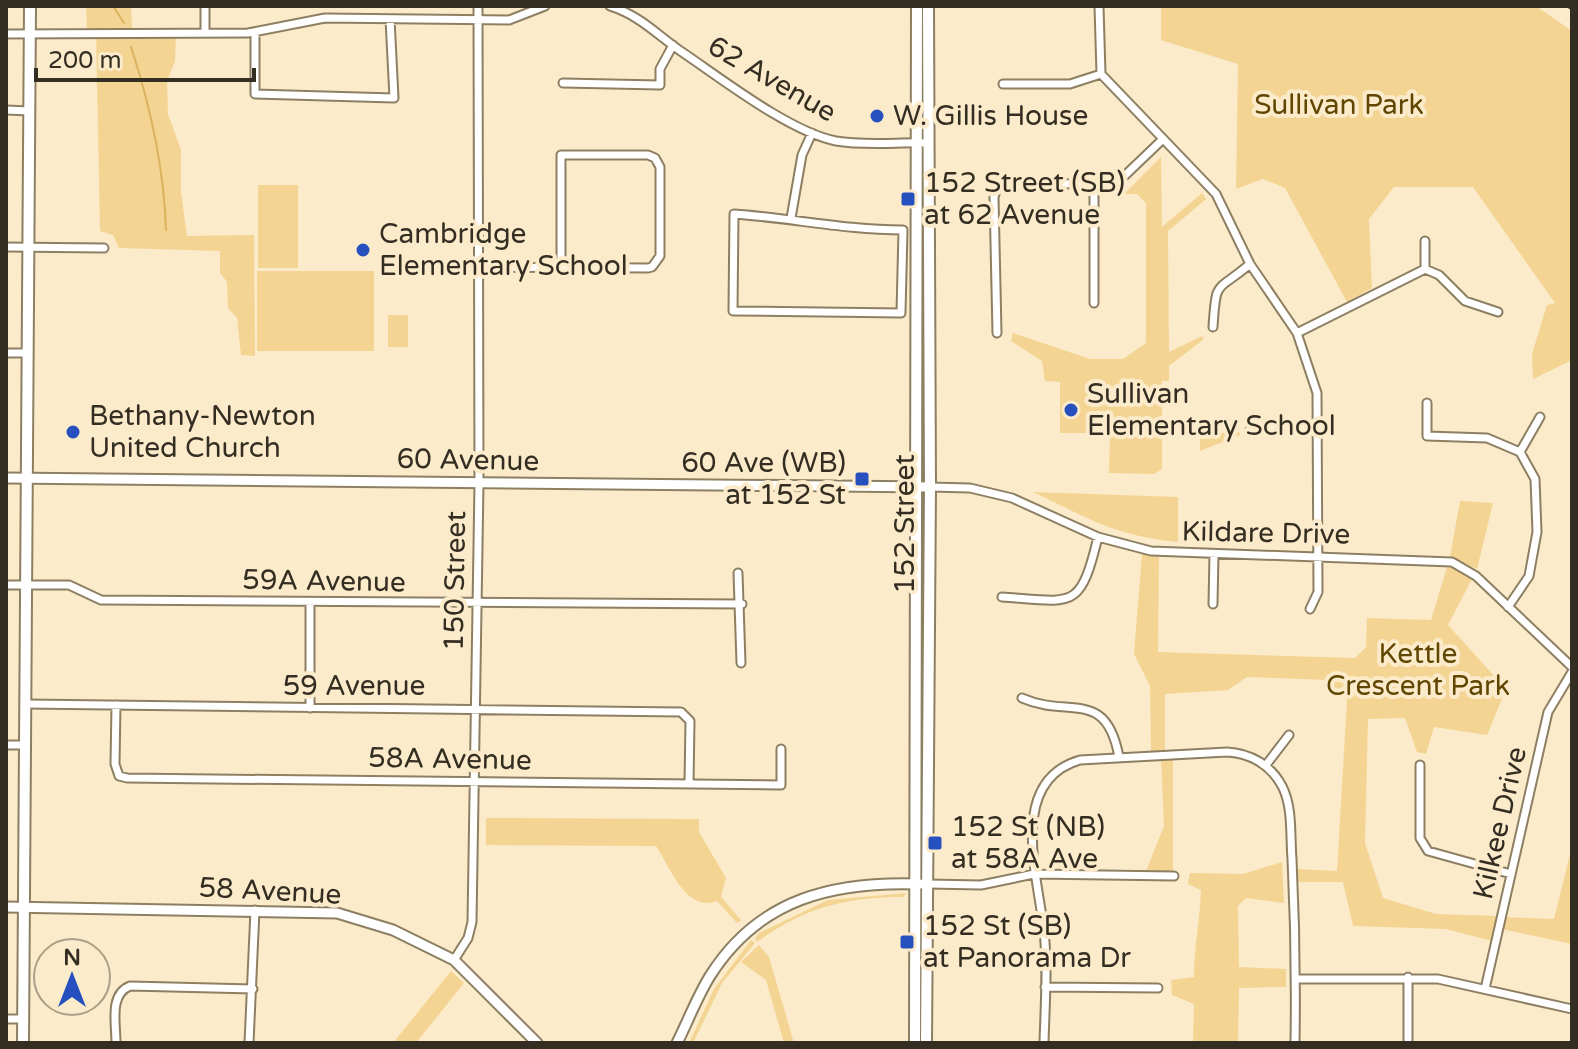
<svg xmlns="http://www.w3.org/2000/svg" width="1578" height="1049" viewBox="0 0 1578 1049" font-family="'Varela Round',sans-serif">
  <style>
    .green { fill: #f4d492 }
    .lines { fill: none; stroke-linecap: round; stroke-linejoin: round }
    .stream { stroke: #dab35f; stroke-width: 2 }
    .minor-casing { stroke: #8d7f62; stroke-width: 11 }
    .tertiary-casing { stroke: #8d7f62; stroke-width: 13 }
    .secondary-casing { stroke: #8d7f62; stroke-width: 14 }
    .minor { stroke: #fff; stroke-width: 7 }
    .tertiary { stroke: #fff; stroke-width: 9 }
    .secondary { stroke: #fff; stroke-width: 10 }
    .rail-casing { stroke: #595242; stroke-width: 5 }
    .rail { stroke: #fbebcb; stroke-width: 2; stroke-dasharray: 6; stroke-linecap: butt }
    .poi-dot { fill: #2650be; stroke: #fbebcb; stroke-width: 3 }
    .labels { text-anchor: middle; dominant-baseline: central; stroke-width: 8; stroke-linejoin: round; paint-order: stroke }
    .street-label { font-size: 28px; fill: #342e22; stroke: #fbebcb }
    .park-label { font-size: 28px; fill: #604600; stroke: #fbebcb }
    .poi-label { font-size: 28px; fill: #342e22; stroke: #fbebcb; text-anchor: start }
  </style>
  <rect width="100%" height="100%" fill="#fbebcb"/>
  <path class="green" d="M86 6H131L132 31 176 34 175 61 167 81 168 114 181 150V192L187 236 254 235 255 356 241 355 237 318 228 308 227 282 220 273V251L119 248 113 235 100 231 96 30H87Z
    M1161 6H1536L1572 31V360L1533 379 1532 354 1547 305 1555 303 1473 187H1394L1369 219 1372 288 1347 302 1285 188 1263 179 1236 189 1238 64 1161 40Z
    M1161 157 1162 227 1202 193 1206 199 1168 231 1169 352 1202 336 1204 339 1169 366V381H1162V433H1060V382L1045 381 1042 361 1011 341 1013 333 1090 359H1123L1146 343V203L1137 194H1124Z
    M258 185H298V268H258Z
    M257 271H374V351H257Z
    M388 315H408V347H388Z
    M1239 432 1240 435 1200 451V434Z
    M1110 435 1162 436V469L1154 474 1109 473Z
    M1033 492 1178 497V542C1115 536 1088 518 1033 492Z
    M1460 501 1493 503 1477 569 1450 557Z
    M1142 554 1159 555 1158 652 1355 658 1366 647 1367 618 1431 620 1448 564 1473 577 1448 625 1506 689 1487 735 1434 727 1426 754 1417 752 1405 718 1368 719 1365 843 1383 898 1436 914 1498 916 1492 941 1446 929 1353 926 1343 882H1297L1296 869 1337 871 1347 700 1327 680 1247 677 1228 690 1165 694V750L1151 751 1150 686 1134 654Z
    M1173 756V872L1146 871 1164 826 1161 757Z
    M486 818 699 819V832L726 878 721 897 741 920 737 923 717 901C686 913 670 867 656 846L486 845Z
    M1572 846V944L1501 929 1503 917 1554 919Z
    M1282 862 1284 903 1246 898 1238 906 1239 967 1286 969V987L1239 988 1238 1043H1193L1194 1004 1172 995 1171 980 1194 977C1194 946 1200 921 1201 890L1188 884 1190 873 1243 874Z
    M907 893 903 897C846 897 803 908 757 942L755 939 759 933 828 900Z
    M751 940 755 943 722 983 693 1043H689L714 989Z
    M759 945 769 957 794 1043H784L766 980 741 962Z
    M451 971 464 983 416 1043H393Z"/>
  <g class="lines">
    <path class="stream" d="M113 6 124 23
      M131 47C151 108 164 166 166 230"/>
    <g class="minor-casing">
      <path id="minor" d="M610 6C641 16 657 35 682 52 722 79 790 132 836 141 865 146 899 142 928 143
        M1099 6 1101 74 1216 194 1250 264 1297 333 1317 393 1318 592 1310 609
        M255 32V94L394 98 390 19
        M205 33V6
        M6 34 248 33 325 18 509 20 545 6
        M563 83 660 85V69L673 45
        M1003 84H1070L1101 74
        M6 110 30 111
        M1094 184V303
        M734 214C791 218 846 230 903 230L901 313 733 311Z
        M791 218 802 155 812 133
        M1425 241V269
        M6 247 104 248
        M478 267 648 268 652 267 660 256V167L655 158 648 155H561V268
        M1213 327C1216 278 1216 293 1250 264
        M997 333 994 197 997 188 1008 185 1117 183 1163 139
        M1297 333 1425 269 1439 275 1465 301 1498 312
        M6 353H28
        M1427 403V436L1487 438 1520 452
        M1250 430 1318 426
        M1520 452 1540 417
        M930 487 970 488 1012 498 1098 537 1151 551 1452 562 1476 576 1572 667
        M738 573 741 663
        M6 585H69L101 600 742 604
        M1002 597C1074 602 1080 611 1098 537
        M310 603V708
        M1213 604 1214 554
        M1508 607 1529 576 1537 532 1535 479 1520 452
        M1022 698C1069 719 1106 687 1119 757
        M26 704 681 712 690 721 689 784
        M116 705 115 764 119 776 127 778 781 785V749
        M6 745H26
        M1266 765 1289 735
        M1420 765V838L1428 851 1511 874
        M928 884 981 885 1034 874 1174 876
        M454 960 468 938 472 922 479 483 478 6
        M1408 977V1043
        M1296 979H1438L1572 1009
        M1045 987 1158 988
        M1485 989 1548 712 1572 672
        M6 1019H23
        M116 1043C116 1023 109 994 130 986L253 989
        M249 1043 255 910
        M1044 1043C1045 1006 1048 967 1044 931 1038 877 1007 781 1080 760L1227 752C1250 753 1271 765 1282 786 1293 807 1290 835 1292 859 1295 920 1296 981 1295 1043"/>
    </g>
    <g class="tertiary-casing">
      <path id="tertiary" d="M6 478 930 487
        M6 907 337 913 393 930 454 960 537 1043
        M677 1043C688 1021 697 997 710 976 759 898 834 881 920 884"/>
    </g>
    <g class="secondary-casing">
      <path id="secondary" d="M23 1043 30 6
        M915 1043 917 6
        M926 1043 930 487 928 6"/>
    </g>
    <use href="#minor" class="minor"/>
    <use href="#tertiary" class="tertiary"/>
    <use href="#secondary" class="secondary"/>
    <g class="rail-casing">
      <path id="rail" d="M1569 6 1572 8"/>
    </g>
    <use href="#rail" class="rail"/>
  </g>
  <g class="poi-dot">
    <circle cx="877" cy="116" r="8"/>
    <rect x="900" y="191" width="16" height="16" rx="4"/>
    <circle cx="363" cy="250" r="8"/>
    <circle cx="1071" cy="410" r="8"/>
    <circle cx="73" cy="432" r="8"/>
    <rect x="854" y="471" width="16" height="16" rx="4"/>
    <rect x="927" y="835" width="16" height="16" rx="4"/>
    <rect x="899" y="934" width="16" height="16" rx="4"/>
  </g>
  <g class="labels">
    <g class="street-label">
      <text transform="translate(772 79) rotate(30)">62 Avenue</text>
      <text transform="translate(468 460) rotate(1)">60 Avenue</text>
      <text transform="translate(905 524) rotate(-90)">152 Street</text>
      <text transform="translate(1266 533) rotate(1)">Kildare Drive</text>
      <text transform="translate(324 581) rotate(1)">59A Avenue</text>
      <text transform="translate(455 581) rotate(-89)">150 Street</text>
      <text x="354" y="686">59 Avenue</text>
      <text transform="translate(450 759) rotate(1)">58A Avenue</text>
      <text transform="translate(1500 823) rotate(-77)">Kilkee Drive</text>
      <text transform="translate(270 891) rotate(3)">58 Avenue</text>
    </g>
    <g class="park-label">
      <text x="1339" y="105">Sullivan Park</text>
      <text x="1418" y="654">Kettle<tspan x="1418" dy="32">Crescent Park</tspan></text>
    </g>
    <g class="poi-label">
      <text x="893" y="116">W. Gillis House</text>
      <text x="924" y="183">152 Street (SB)<tspan x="924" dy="32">at 62 Avenue</tspan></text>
      <text x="379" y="234">Cambridge<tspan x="379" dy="32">Elementary School</tspan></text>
      <text x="1087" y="394">Sullivan<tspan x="1087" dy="32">Elementary School</tspan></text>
      <text x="89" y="416">Bethany-Newton<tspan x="89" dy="32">United Church</tspan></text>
      <text x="846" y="463" text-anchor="end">60 Ave (WB)<tspan x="846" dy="32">at 152 St</tspan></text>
      <text x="951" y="827">152 St (NB)<tspan x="951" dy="32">at 58A Ave</tspan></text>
      <text x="923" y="926">152 St (SB)<tspan x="923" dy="32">at Panorama Dr</tspan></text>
    </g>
  </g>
  <rect width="1578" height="1049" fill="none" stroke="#342e22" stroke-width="16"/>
  <g transform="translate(72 977)"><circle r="38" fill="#fbebcb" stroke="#ab9f87" stroke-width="2"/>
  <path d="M0-6L14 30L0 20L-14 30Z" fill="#2650be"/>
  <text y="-12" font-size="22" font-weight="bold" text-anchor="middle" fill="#342e22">N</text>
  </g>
  <path d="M36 68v12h218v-12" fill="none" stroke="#342e22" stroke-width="4"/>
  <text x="48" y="68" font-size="24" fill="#342e22" stroke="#fbebcb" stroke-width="6" paint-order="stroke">200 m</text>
</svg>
